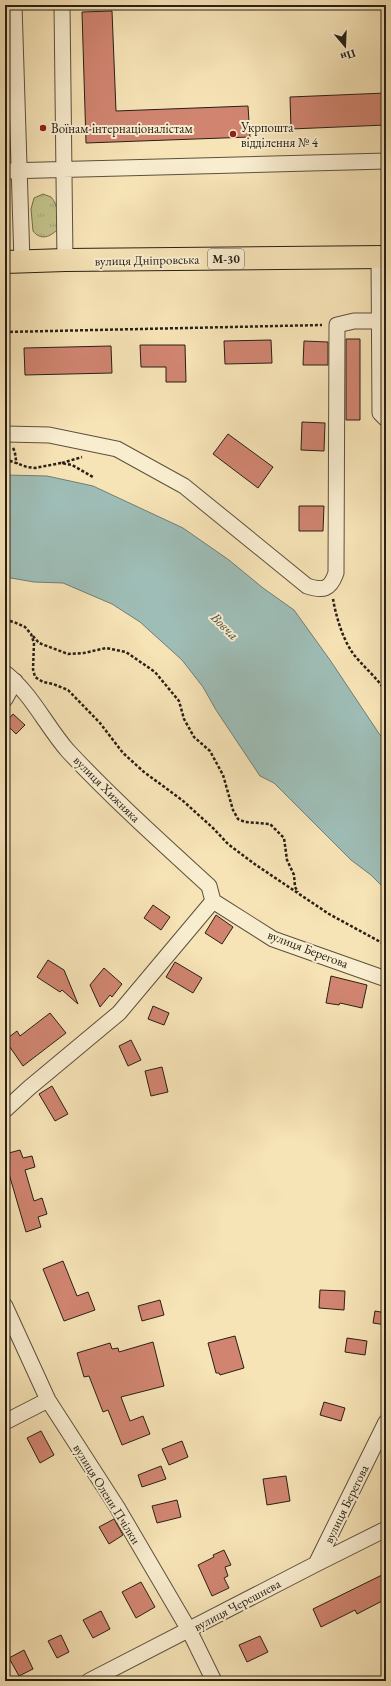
<svg xmlns="http://www.w3.org/2000/svg" width="391" height="1686" viewBox="0 0 391 1686" font-family="'EB Garamond',serif">
  <style>
    .grass { fill: url(#grass-tufts); stroke: #757150 }
    .water { fill: #9ebdb6; stroke: #6f7e76 }
    .lines { fill: none; stroke-linecap: round; stroke-linejoin: round }
    .stream { stroke: #6f7e76; stroke-width: 4.5 }
    .building { fill: #d18571; stroke: #282015 }
    .minor-casing { stroke: #5c513d; stroke-width: 17 }
    .highway-casing { stroke: #282015; stroke-width: 24 }
    .path { stroke: #282015; stroke-width: 2.5; stroke-dasharray: 3 2; stroke-linecap: butt }
    .minor { stroke: #f9edd0; stroke-width: 15 }
    .highway { stroke: #f6e3b6; stroke-width: 22 }
    .poi-dot { fill: #8f2418; stroke: #f9edd0; stroke-width: 1.5 }
    .labels { text-anchor: middle; dominant-baseline: central; stroke-width: 4; stroke-linejoin: round; paint-order: stroke }
    .shield { fill: #f9edd0; stroke: #675e4d; stroke-width: 1 }
    .shield-label { font-size: 12px; font-weight: bold; fill: #282015 }
    .poi-label { font-size: 13px; fill: #282015; stroke: #f9edd0; text-anchor: start }
    .street-label { font-size: 13px; fill: #282015; stroke: #f9edd0 }
    .water-label { font-size: 14px; font-style: italic; fill: #4b4f45; stroke: #f9edd0 }
  </style>
  <defs>
    <pattern id="grass-tufts" width="24" height="20" patternUnits="userSpaceOnUse"><rect width="24" height="20" fill="#c2c28a"/><path d="M3 7l-1-3M5 7V3M7 7l1-3M15 17l-1-3M17 17v-4M19 17l1-3" fill="none" stroke="#a7a676"/></pattern>
  </defs>
  <rect width="100%" height="100%" fill="#f6e3b6"/>
  <filter id="stains"><feTurbulence type="fractalNoise" baseFrequency=".005" numOctaves="4"/><feColorMatrix values="0 0 0 0 .2 0 0 0 0 .09 0 0 0 0 .02 0 0 0 .5 -.17"/></filter>
  <radialGradient id="worn" r=".72"><stop offset=".6" stop-color="#630" stop-opacity="0"/><stop offset="1" stop-color="#630" stop-opacity=".3"/></radialGradient>
  <path class="grass" d="M43 194 51 197C59 206 58 217 58 229 50 237 41 241 33 231L31 209 34 198Z"/>
  <path class="water" d="M5 475 47 476 93 486 183 528 229 560 263 588 294 610 330 660 380 735 386 741V890L371 875 351 860 274 783 260 776 216 710 203 687 182 660 140 622 112 604 63 583 34 582 5 577Z"/>
  <g class="lines">
    <path class="stream" d="M5 469 7 475"/>
  </g>
  <path class="building" d="M112 11 116 111 248 106 250 137 86 143 82 12Z
    M386 93V125L291 129 290 97Z
    M346 339H360V420H346Z
    M271 340 272 363 225 364 224 341Z
    M304 341 328 342V365H303Z
    M140 345H185L186 382H166V367H141Z
    M111 346 112 373 25 375 24 348Z
    M302 422 325 423 324 451 301 450Z
    M228 434 273 467 258 488 213 454Z
    M299 506H324L323 531H299Z
    M13 714 25 725 16 734 5 723Z
    M153 905 170 917 161 930 144 918Z
    M216 915 233 927 222 944 205 933Z
    M48 960 64 970 78 1004 62 990 60 992 37 977Z
    M175 962 202 978 193 993 166 977Z
    M104 968 122 984 112 997 110 995 100 1007 90 985Z
    M331 976 367 985 362 1008 340 1003 339 1005 326 1003Z
    M153 1006 169 1013 164 1025 148 1019Z
    M50 1013 66 1033 23 1066 5 1040 17 1031 20 1036Z
    M131 1040 141 1060 128 1066 119 1046Z
    M162 1067 168 1092 151 1096 145 1071Z
    M52 1086 68 1114 55 1121 39 1094Z
    M20 1150 23 1158 32 1156 35 1167 25 1170 34 1201 42 1198 47 1214 38 1217 41 1227 26 1232 9 1174 5 1175V1154Z
    M63 1261 77 1296 88 1292 95 1310 64 1321 43 1269Z
    M320 1290 345 1291 344 1310 319 1308Z
    M160 1300 164 1315 142 1321 138 1306Z
    M375 1311 386 1313V1325L373 1323Z
    M235 1336 244 1368 220 1375 219 1373H216L208 1343Z
    M347 1338 367 1341 365 1355 345 1352Z
    M153 1342 164 1386 121 1397 130 1421 143 1416 150 1434 122 1445 108 1410 103 1412 89 1376 84 1377 77 1353 110 1343 112 1349 118 1348 119 1352Z
    M324 1402 345 1408 341 1421 320 1415Z
    M41 1431 54 1455 40 1463 27 1438Z
    M182 1441 188 1457 169 1465 162 1449Z
    M161 1466 166 1479 142 1487 138 1475Z
    M286 1476 290 1501 267 1505 263 1479Z
    M177 1500 181 1517 157 1523 152 1506Z
    M114 1519 123 1535 109 1544 99 1527Z
    M224 1550 231 1565 225 1567 228 1576 224 1578 229 1588 212 1596 198 1565 214 1557 213 1555Z
    M386 1573V1599L357 1614 355 1610 321 1627 313 1609Z
    M141 1582 155 1607 136 1618 122 1592Z
    M101 1611 110 1629 93 1638 83 1620Z
    M61 1635 69 1652 57 1658 48 1641Z
    M260 1636 268 1652 247 1662 239 1645Z
    M24 1650 33 1669 19 1676 9 1658Z"/>
  <g class="lines">
    <g class="minor-casing">
      <path id="minor" d="M14 5 22 261
        M62 5 65 260
        M5 171 386 161
        M379 257 380 413 386 419
        M5 434 49 435 117 449 184 486 307 586C323 591 330 590 336 573L337 325 354 321H379
        M5 673C32 694 46 726 68 751 113 799 161 842 209 886L213 901
        M5 699 15 681
        M213 901 273 939 386 979
        M5 1110 29 1088 119 1013 213 901
        M5 1306 48 1400 117 1507 189 1630 214 1681
        M5 1422 48 1400
        M316 1564 386 1422
        M89 1681 316 1564 386 1529"/>
    </g>
    <g class="highway-casing">
      <path id="highway" d="M5 262 65 260 386 257"/>
    </g>
    <path class="path" d="M5 332 322 325
      M13 448C16 453 15 458 17 464
      M5 459 27 467 35 468 61 463 72 465 93 477
      M62 463 82 457
      M333 599C336 616 342 637 352 652 362 666 377 677 386 692
      M5 620 14 622 25 627 31 634 34 643 33 669 35 677 43 682 53 684 68 690 100 723 123 753 144 772 182 800 213 828 228 844 256 865 329 914 386 945
      M33 636 39 643 68 654 84 653 106 648 126 652 155 672 179 701 184 719 194 737 210 751 223 775 233 810 238 819 245 822 270 824 284 838 287 860 294 875 295 887 298 892"/>
    <use href="#minor" class="minor"/>
    <use href="#highway" class="highway"/>
  </g>
  <g class="poi-dot">
    <circle cx="43" cy="128" r="4"/>
    <circle cx="233" cy="134" r="4"/>
  </g>
  <g class="labels">
    <rect class="shield" x="208" y="249" width="36" height="20" rx="3"/>
    <g class="shield-label">
      <text x="226" y="259">М-30</text>
    </g>
    <g class="poi-label">
      <text x="241" y="127">Укрпошта<tspan x="241" dy="15">відділення № 4</tspan></text>
      <text x="51" y="128">Воїнам-інтернаціоналістам</text>
    </g>
    <g class="street-label">
      <text transform="translate(147 260) rotate(-1)">вулиця Дніпровська</text>
      <text transform="translate(107 789) rotate(45)">вулиця Хижняка</text>
      <text transform="translate(308 949) rotate(21)">вулиця Берегова</text>
      <text transform="translate(107 1494) rotate(58)">вулиця Олени Пчілки</text>
      <text transform="translate(346 1504) rotate(-64)">вулиця Берегова</text>
      <text transform="translate(237 1605) rotate(-28)">вулиця Черешнева</text>
    </g>
    <g class="water-label">
      <text transform="translate(225 626) rotate(45)">Вовча</text>
    </g>
  </g>
  <rect width="391" height="1686" fill="none" stroke="#f6e3b6" stroke-width="20"/>
  <rect x="6" y="6" width="379" height="1674" fill="none" stroke="#282015" stroke-width="2"/>
  <rect x="10" y="10" width="371" height="1666" fill="none" stroke="#282015"/>
  <g transform="translate(345 46) rotate(161)" stroke="#f9edd0" stroke-width="3" paint-order="stroke">
  <path d="M0-3L7 15L0 10L-7 15Z" fill="#282015"/>
  <text y="-6" font-size="11" font-weight="bold" text-anchor="middle" fill="#282015">Пн</text>
  </g>
  <rect width="100%" height="100%" filter="url(#stains)"/>
  <rect width="100%" height="100%" fill="url(#worn)"/>
</svg>
